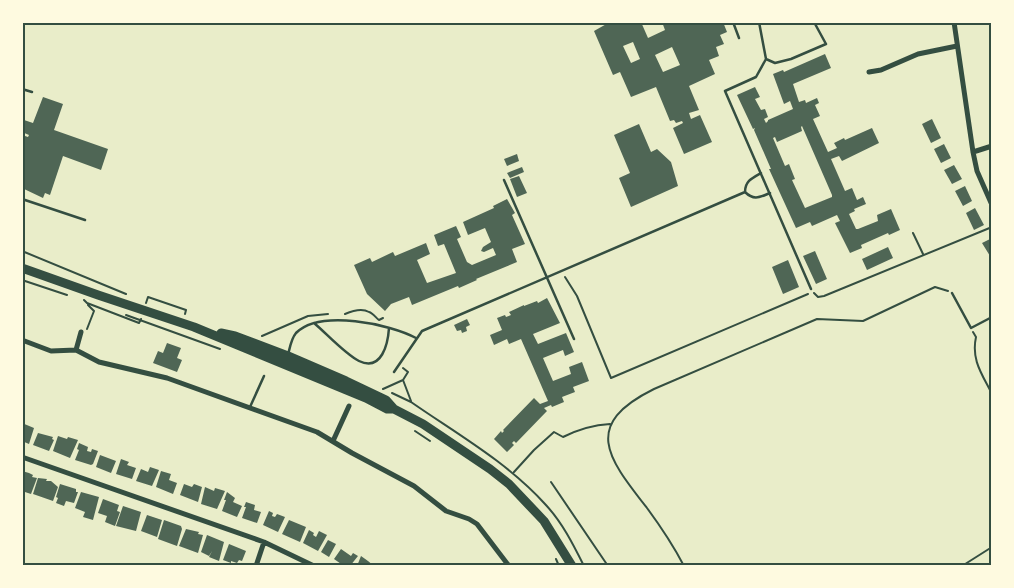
<svg xmlns="http://www.w3.org/2000/svg" width="1014" height="588" viewBox="0 0 1014 588" font-family="'Asap Condensed',sans-serif">
  <style>
    .building { fill: #4f6655; fill-rule: evenodd }
    .lines { fill: none; stroke-linecap: round; stroke-linejoin: round }
    .path { stroke: #344e41; stroke-width: 2 }
    .service { stroke: #344e41; stroke-width: 2.5 }
    .minor { stroke: #344e41; stroke-width: 5 }
    .primary { stroke: #344e41; stroke-width: 9 }
    .neatline { fill: none; stroke: #344e41; stroke-width: 2 }
  </style>
  <rect width="100%" height="100%" fill="#e9edc9"/>
  <path class="building" d="M610 22H641L648 38 665 30 662 22H723L727 32 720 35 724 44 716 47 719 56 709 60 715 74 689 86 699 110 689 113 691 119 700 115 712 142 684 154 673 128 683 123 682 121 676 123 674 120 670 121 656 87 631 97 620 72 613 75 594 31ZM633 42 640 59 631 63 623 46ZM672 47 680 65 663 72 655 55Z
    M825 54 831 68 793 84 799 102 805 100 806 103 817 98 819 103 815 105 820 116 813 119 828 152 837 148 834 143 844 138 845 140 872 128 879 143 842 161 839 156 831 159 845 191 852 188 857 200 863 197 866 204 854 209 855 211 849 214 856 229H858L878 221 877 215 891 209 900 230 889 235 888 233 861 245 862 248 850 253 835 223 840 221 837 215 812 226 810 222 796 228 769 169H771L754 130 755 128 753 129 737 95 755 87 760 97 755 99 761 110 765 109 768 117 764 119 766 123 768 121V120L793 109 790 101 784 104 773 74 783 70 784 72ZM802 126 832 195V197L805 208 792 180 795 179 789 164 785 166 773 138 775 137 777 142 802 131 801 127Z
    M43 97 63 104 54 130 108 149 101 170 63 156 50 195 45 193 43 198 22 188V135L28 137 29 135 22 132V124L24 120 33 123Z
    M932 119 941 138 931 143 922 124Z
    M639 124 651 152 657 149 671 162 678 186 631 207 619 178 630 173 614 135Z
    M944 144 951 158 941 163 934 149Z
    M517 154 519 161 507 166 504 159Z
    M954 165 962 179 952 184 944 170Z
    M522 167 524 172 510 178 507 173Z
    M519 176 527 193 517 197 510 179Z
    M965 186 972 201 963 206 955 191Z
    M507 199 515 213 512 215 525 244 512 249 517 262 476 279 477 280 459 288 458 286 412 305 409 297 391 304 385 311 367 294 354 265 370 258 372 262 393 252 395 256 426 243 430 254 417 260 427 283 456 273 444 244 438 246 434 235 456 226 461 237 457 239 467 262 472 265 496 255 493 248 484 252 481 251 483 247 491 242 485 228 468 235 463 222 494 208 493 206Z
    M975 208 984 225 974 230 966 213Z
    M992 238V255L990 256 982 243Z
    M888 247 893 258 867 270 862 259Z
    M815 251 827 279 816 284 803 256Z
    M788 260 799 287 783 294 772 267Z
    M547 298 560 323 533 334 538 344 566 333 574 352 565 356 563 350 543 358 553 381 571 374 569 367 582 362 589 381 573 387 575 392 562 397 564 402 552 407 551 405 544 408 547 411 516 443 514 441 512 443 514 445 507 452 494 439 501 431 502 433 504 431 503 430 534 398 540 404 548 401 521 339 509 344 507 339 494 345 490 335 502 330 497 318 505 315 506 317 511 315 509 312 524 305V306L537 301 538 303Z
    M467 319 470 325 466 327 467 331 462 333 461 330 457 331 454 325Z
    M167 343 181 348 177 358 182 360 177 372 153 363 158 351 163 353Z
    M22 423 34 428 29 444 22 441Z
    M38 433 53 437 52 439 54 440 49 451 33 445Z
    M58 436 67 439 68 437 78 440 70 458 53 451Z
    M79 443 88 447 87 451 91 452 92 449 98 451 93 464 91 465 75 460 79 450 77 449Z
    M100 455 116 461 111 473 96 467Z
    M121 459 129 462 127 465 136 468 132 479 116 474Z
    M150 467 159 470 152 486 136 481 141 469 148 472Z
    M22 471 29 473 33 475 32 477 37 478 31 494 22 491Z
    M161 471 171 474 169 480 177 483 173 494 156 487Z
    M38 478 47 479 46 481H51L58 487 53 501 33 494Z
    M60 484 76 489V492H78L74 503 66 501 64 506 56 503 58 498 56 497Z
    M184 484 192 487 194 484 202 487 198 502 180 495Z
    M205 487 214 491 215 488 225 491 217 509 201 504Z
    M81 492 99 497 93 520 83 517 85 512 75 508Z
    M227 492 235 498 233 502 242 506 237 517 222 511 226 500H224Z
    M103 499 119 505 117 511 120 512 115 526 105 522 107 516 98 513Z
    M246 502 255 505 254 510 261 512 257 523 242 518 246 507H244Z
    M123 506 141 512 136 531 116 526Z
    M269 511 273 513 272 516 275 517 277 514 285 517 278 532 263 525Z
    M147 515 162 520 157 537 141 531Z
    M164 520 181 526 182 529 177 546 158 539Z
    M289 520 306 527 300 542 282 534Z
    M186 529 199 532 198 534 203 535 198 553 179 546Z
    M309 530 314 533 313 535 316 537 319 531 327 535 318 551 303 543Z
    M207 535 224 542 219 561 209 557 212 551 209 556 201 552Z
    M328 540 336 544 329 557 321 552Z
    M229 544 246 551 242 561 239 560 237 563 231 561V563L223 560Z
    M341 549 351 556 353 553 358 556 350 566H344L334 559Z
    M361 556 368 561 374 566H357Z"/>
  <g class="lines">
    <path class="path" d="M913 233 923 254
      M22 251 126 294
      M565 277 577 296 611 378 808 294
      M22 280 67 295
      M814 293 818 297 824 296 992 227
      M84 300 87 303 139 323 141 319
      M146 303 148 297 186 310 185 314
      M345 314C352 311 362 308 369 312 373 313 376 318 379 320L383 318
      M126 315 220 349
      M87 329 94 311 88 305
      M973 332 976 337C971 360 982 374 992 394
      M262 336 308 316 328 314
      M403 368 408 372 403 380
      M383 389 403 380 411 401
      M392 393 411 402C457 434 507 462 545 504 562 522 573 544 584 566
      M415 431 430 441
      M514 472 534 450 554 432 563 437C579 429 592 425 610 424
      M551 482 608 566
      M556 559 559 566
      M684 566C673 545 661 527 647 508 608 458 581 425 654 389L817 319 863 321 935 287 948 291
      M962 566 992 547"/>
    <path class="service" d="M733 22 739 38
      M759 22 766 59 756 77 725 91 811 289
      M766 59 775 63 791 59 826 44 814 22
      M22 89 32 92
      M504 180 574 339
      M745 192C754 201 760 197 770 193
      M745 192C745 181 752 178 761 173
      M22 199 85 220
      M952 293 971 328 992 317
      M314 323C326 333 345 354 359 361 382 372 388 343 389 328
      M288 355C290 347 291 339 296 333 320 309 390 324 416 338
      M394 372 422 331 745 192
      M250 407 264 376"/>
    <path class="minor" d="M954 22 973 152 977 171 992 205
      M869 72 881 70 918 54 957 46
      M973 152 992 146
      M22 340 51 351 76 350 99 362 167 378 317 432 352 453 414 486 446 511 469 519 477 524 509 566
      M76 350 81 332
      M333 441 349 406
      M22 457 264 542 314 566
      M256 566 264 542"/>
    <path class="primary" d="M22 268 98 295 194 327 366 398 387 409H394L423 424 490 469 509 484 544 521 572 566
      M221 333 235 336 288 356 346 381 386 400 394 409"/>
  </g>
  <rect width="1014" height="588" fill="none" stroke="#fefae0" stroke-width="48"/>
  <rect x="24" y="24" width="966" height="540" class="neatline"/>
</svg>
